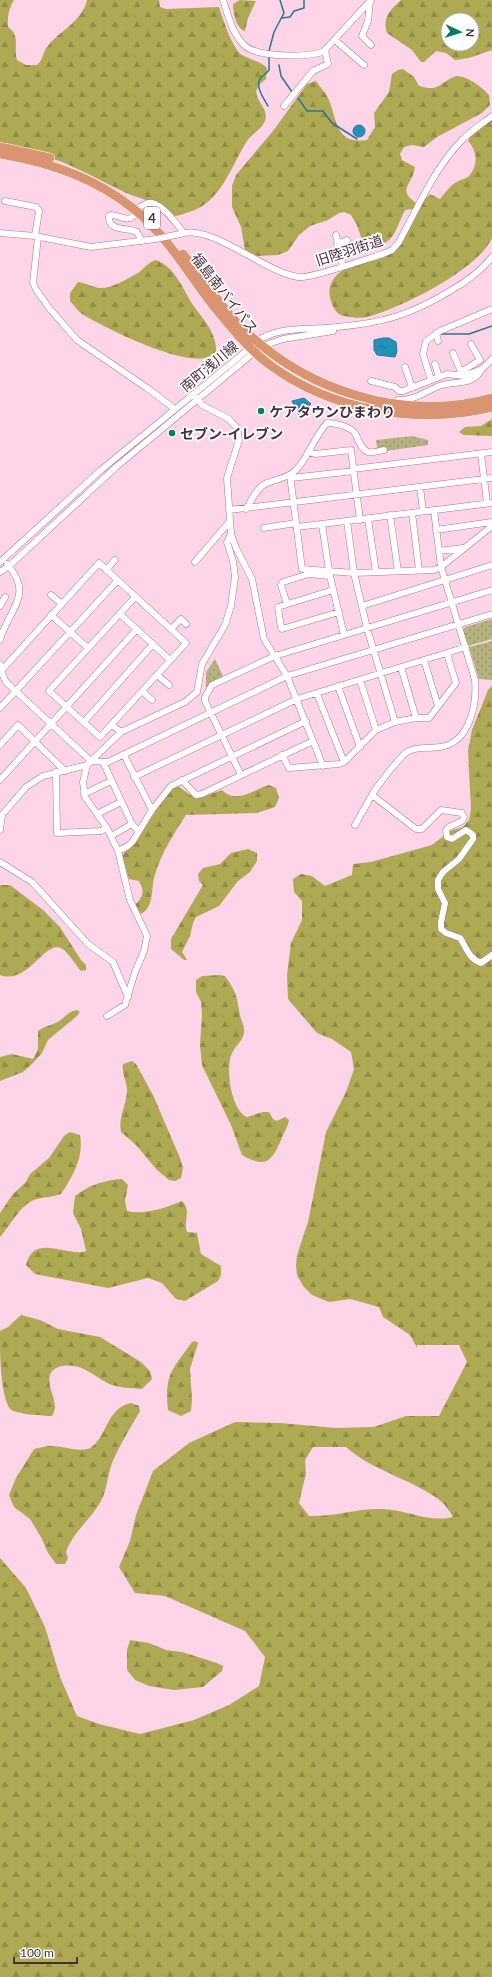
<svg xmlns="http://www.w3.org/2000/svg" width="492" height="1977" viewBox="0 0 492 1977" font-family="Lato,'Noto Sans JP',sans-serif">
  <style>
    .grass { fill: url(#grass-dots) }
    .forest { fill: url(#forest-firs); fill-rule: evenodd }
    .water { fill: url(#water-ripples); stroke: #2d7493 }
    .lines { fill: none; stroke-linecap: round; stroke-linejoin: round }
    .stream { stroke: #2d7493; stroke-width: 1.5 }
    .minor-casing { stroke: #b27394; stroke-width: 7 }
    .highway-casing { stroke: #fff; stroke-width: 10 }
    .minor { stroke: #fff; stroke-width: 6 }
    .highway { stroke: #db9471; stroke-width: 9 }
    .minor-bridge-casing { stroke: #b27394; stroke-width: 7; stroke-linecap: butt }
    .minor-bridge { stroke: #fff; stroke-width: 6 }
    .poi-dot { fill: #047f5e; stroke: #fff; stroke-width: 1.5 }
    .labels { text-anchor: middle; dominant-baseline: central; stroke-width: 3.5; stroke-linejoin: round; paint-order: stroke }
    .shield { fill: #fff; stroke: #806d77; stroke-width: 1 }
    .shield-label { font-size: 13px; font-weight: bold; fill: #492e3d }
    .street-label { font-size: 14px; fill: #492e3d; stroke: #fff }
    .poi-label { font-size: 14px; font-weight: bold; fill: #492e3d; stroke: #fff; text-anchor: start }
  </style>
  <defs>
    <pattern id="grass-dots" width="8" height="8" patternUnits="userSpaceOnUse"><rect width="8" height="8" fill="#b4b380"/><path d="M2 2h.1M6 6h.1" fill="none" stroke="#94926a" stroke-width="1.8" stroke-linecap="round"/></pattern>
    <pattern id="forest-firs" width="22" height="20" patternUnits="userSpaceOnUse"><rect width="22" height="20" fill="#aeaa53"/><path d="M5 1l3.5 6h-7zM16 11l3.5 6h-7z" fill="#908b46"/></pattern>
    <pattern id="water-ripples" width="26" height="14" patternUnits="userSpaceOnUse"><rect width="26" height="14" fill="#2192b8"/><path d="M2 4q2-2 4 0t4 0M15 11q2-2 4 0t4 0" fill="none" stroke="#1f7897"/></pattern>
  </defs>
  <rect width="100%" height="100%" fill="#fed4e9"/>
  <path class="grass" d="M412 436 428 440V445L386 451V447L377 448 376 440Z
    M492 619V639L468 646 463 630 465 627Z
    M492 641V680L479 679 469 647Z
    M215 659 223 676 206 687V672Z"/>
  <path class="forest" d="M0 0H14C9 8 7 17 8 27 21 36 13 46 17 60L26 65H37C45 57 42 53 47 47 60 30 82 22 87 0H159L160 7 166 9 219 7C223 19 232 48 242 55 250 60 261 61 267 68L266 79C242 96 271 104 265 121 262 129 252 134 247 141 231 166 221 203 189 212 185 213 179 216 175 216 166 215 161 206 154 203 147 200 139 198 131 195 103 183 69 161 39 155 27 152 13 151 0 149Z
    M240 0 256 1 248 18 245 31C236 29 233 12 233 4Z
    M401 0H492V50L469 58 455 60 446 53 436 51 424 62H421L412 50 387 33C382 18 390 10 401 0ZM448 20H472V44H448Z
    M403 69 414 77 419 86C440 92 437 84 454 77 464 73 483 88 489 95L490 105 482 113 437 137 424 147 412 145 404 147 400 154 402 160 415 167C412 187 395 189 419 205L430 194 440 199C444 194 449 187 455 183 459 180 466 179 469 176 479 165 477 151 468 141L470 137 492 120C492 150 492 181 492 211 492 218 492 231 492 238 479 269 398 310 366 317 360 319 350 317 344 316 337 315 333 308 331 301 320 268 369 259 393 251L415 212 412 209 405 210C392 237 397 240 365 252L361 249 362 240 357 225 351 215 345 212 339 213 328 220 310 226 299 235 288 251 278 255 258 256 250 254 245 250 241 227 232 207V186L236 175 273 131 307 84 316 81C319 86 324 91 327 96 338 117 333 145 367 140L375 127 374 113 389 92 392 74 398 70Z
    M156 260C175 267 183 289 193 305 203 319 217 333 216 352 212 354 209 357 205 358 178 364 107 329 82 314 78 311 74 305 70 301V293L78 282C86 283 93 287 99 288 111 289 127 279 138 273 144 269 148 262 156 260Z
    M492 419V436L464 435 459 432 465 427 481 426Z
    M492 686V1977H0V1558L26 1588 45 1627 60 1677 77 1716 99 1724 140 1734 194 1720 229 1705 259 1686 265 1657 245 1631 165 1596 135 1593 119 1567 130 1541 136 1515 153 1471 189 1443 235 1422 281 1423 335 1428 374 1427 406 1416H439L467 1362 459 1345H417V1348L410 1335 383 1317 379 1307 350 1299 329 1302 312 1295 303 1286 297 1275 296 1265 297 1255 308 1222 326 1132 346 1092 354 1069 351 1052 332 1039 317 1033 288 999 287 975 291 943 302 920V901L294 892 293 879 301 874 312 876 325 886 352 875 353 864 371 862 432 845 450 831 463 827 469 820 471 809 468 751 472 730 488 690ZM313 1447H346C374 1472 413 1479 442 1502 446 1506 450 1512 453 1517 428 1523 408 1510 383 1509 358 1508 334 1517 309 1516L299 1503 306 1473 305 1460Z
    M269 785 276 788 279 798 275 807 257 813 186 815C173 835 160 855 154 878 151 891 154 907 141 914L135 905C143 897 145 892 139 881L129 879 122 855 131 847 171 789 178 786 196 799 222 790C237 805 254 789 269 785Z
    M248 849 257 853V861L250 872 238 881 219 906 196 917 193 923 190 936 182 952 187 960H184L171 949V939L203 885 199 881 198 874 203 868 220 864 231 853Z
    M0 885H10L43 910 60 927 81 960 86 965V970L81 971C75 964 68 952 61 948 44 941 28 985 0 975Z
    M219 975 225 976C236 991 237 997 240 1015 241 1021 245 1026 244 1032 243 1041 236 1045 232 1053 225 1068 231 1110 247 1117L263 1112H269L273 1119 277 1121 285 1117 289 1120C288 1127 283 1134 281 1140 271 1163 265 1168 242 1155L231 1125 202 1065 200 1045 202 1014 201 1002 196 992V980L202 976Z
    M77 1010 80 1012 77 1016 48 1040 42 1053 32 1064 23 1072 0 1081V1057L12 1054 33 1059 38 1049V1031C46 1025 56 1025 63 1018 68 1014 70 1011 77 1010Z
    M132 1061 136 1064 153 1095 180 1158 183 1168 181 1178 175 1181 169 1180 157 1170 136 1145 121 1132C118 1117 126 1106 127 1092 128 1083 121 1074 123 1064Z
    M70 1132 80 1135C84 1157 73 1176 61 1194 53 1197 45 1197 37 1199 20 1204 11 1225 0 1237V1213L13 1194 26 1182 30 1174 49 1158 64 1136Z
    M122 1179 128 1185 125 1201 127 1211C144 1215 166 1208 182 1201 192 1211 183 1220 187 1232L197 1233 201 1254 221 1266V1275L218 1281 185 1301 176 1299 162 1283 148 1278 108 1288 35 1274 26 1265C34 1232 69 1258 86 1251L81 1229 73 1213 75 1196C89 1185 105 1180 122 1179Z
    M21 1315 40 1320 58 1329 100 1337 141 1362 150 1371 152 1379 142 1389C131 1388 119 1388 109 1384 92 1375 80 1361 59 1367 55 1368 51 1371 50 1375 46 1389 61 1403 52 1416 44 1416 15 1414 10 1409 0 1394 0 1351 0 1331L8 1327Z
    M195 1341 198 1343 190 1369 192 1400 191 1411 181 1416 168 1410C164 1374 173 1369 192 1342Z
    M131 1403 139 1406 140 1411C130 1429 118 1447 111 1466 107 1478 107 1490 101 1501 91 1519 73 1532 66 1552L68 1558 65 1564H56L48 1553 41 1537 30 1519 14 1507 9 1495 16 1478 34 1449C39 1448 45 1446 50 1446 61 1445 79 1453 90 1448 107 1438 106 1408 131 1403Z
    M130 1640 149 1643 166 1650 182 1652 217 1663 223 1666 222 1671 203 1687 174 1690 149 1686 135 1680 127 1670V1650Z"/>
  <path class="water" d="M353 131a6 6 0 1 1 12 0a6 6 0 1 1-12 0Z
    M383 338H389L396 342 397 351 395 357 377 355 374 350V340Z
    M304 398 311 404 299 415 292 401Z"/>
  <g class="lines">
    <path class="stream" d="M282 18 290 17 294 11 304 8V0
      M269 51 274 32 284 13 280 0
      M279 65 281 76 292 92
      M298 98 307 111H323L332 123 357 139
      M268 106C264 99 255 86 260 79 262 76 267 73 269 70V56
      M440 334H469L492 326"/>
    <g class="minor-casing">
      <path id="minor" d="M223 0C228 15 232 33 244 45 257 58 306 57 323 52L371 0
        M370 1 368 21 362 36 371 45
        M335 40 364 65
        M284 106 313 71 328 64 325 50
        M5 201 36 207 39 211 35 236
        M140 207C144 205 147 202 152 203 164 206 176 223 183 232
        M137 212C129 224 123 216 111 215L109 216C108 232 127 227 137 232L142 241
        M0 233 35 236 91 247 156 239
        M180 234C211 223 264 272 298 277 311 279 366 259 383 254L392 250 399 242C418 207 435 167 463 139 472 130 483 123 492 116
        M336 235 343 266
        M38 237 33 283 37 291 50 309 77 340 147 388 175 409
        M337 244 347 240
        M436 333 438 341
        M453 353 461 372 458 375
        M435 364 439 377
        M405 367 412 387
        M461 372 480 360 471 344
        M431 380 423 354 426 341 440 331 492 309
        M371 381 395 387 399 391H403L447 374 464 376 482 369 492 359
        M195 397 202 405 229 419 237 428 239 440 227 478 231 534 236 548 252 579 264 639 287 676 323 766
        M398 400C414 401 426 391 439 386 454 380 473 387 482 369
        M309 452 315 454 351 450 360 520
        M481 454 487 503
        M353 469 492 452
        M290 475 302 569 354 573 434 570 441 567 492 526
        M291 478 354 471
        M420 487 423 511
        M246 509C251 501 257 488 265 484 275 479 287 479 296 470 309 456 314 437 327 423 335 423 348 426 354 432 359 438 359 448 368 452 372 453 379 451 384 450
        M229 510 492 478
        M434 510 441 567 475 680C477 704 470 743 440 747 429 749 417 746 407 752 399 758 377 786 372 795L416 829H422L441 810 462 813 464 817 462 821 449 827 446 830 447 837 452 839 466 830 473 835V839L459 859 443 872 438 880V889L445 903 441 922V929L446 933 460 938C467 948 468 958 481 963L492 955
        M412 513 419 570
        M390 515 398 571
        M368 519 376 572
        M347 521 354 573 367 628 395 722
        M322 525 329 570
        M297 527 492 503
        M264 528 296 523
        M436 530 492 522
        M439 551 463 548
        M0 562 101 470 262 338C286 326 311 330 337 327 383 323 410 315 450 291 466 282 480 272 492 257
        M195 562 230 521
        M106 570 115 560
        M0 572 9 566 116 467 262 346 283 339 333 331
        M333 590 278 607 281 628 282 629 339 612
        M51 595 62 604
        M287 604 281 585 283 582 309 574 330 576 344 635
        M0 606 5 597
        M362 606 492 565
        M120 614 170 660
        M51 615 88 648
        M171 629 181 619 186 624
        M0 640C8 609 35 596 7 564
        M424 660 438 706
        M0 664 3 676 6 682 91 761 108 762 287 676 492 614
        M401 667 416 718
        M0 672 99 563 186 643 100 737 49 691 135 597
        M157 675 169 685
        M360 680 376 730
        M338 686 360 747
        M142 691 152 700
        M317 694 344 762
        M0 708 117 581
        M84 722 153 644
        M121 732 185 702 197 692 202 664 225 625 231 606 235 577 233 561 227 542 231 534
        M0 745 18 725 65 771
        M124 755 152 810
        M282 755 289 768 339 764 344 762 376 730 395 722 416 718H429L456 683 447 654
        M103 762 132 824 138 831
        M87 765 83 782 85 797 107 828 118 851 130 900 147 936 144 951 135 972 125 1005 107 1016
        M56 772 57 833 101 831 107 828
        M241 775 205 701V697L212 685 275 656 492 590
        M134 777 297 699 466 647
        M0 780 137 629
        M182 780 196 795 202 794 313 741
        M84 794 111 781
        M97 814 121 802
        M355 825 372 795
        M0 830 2 815 26 787 43 776 87 765 121 732 112 725
        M111 836 132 824
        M118 851 128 846 133 841 152 810 171 786 306 721
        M0 862 32 882 88 944 113 962 128 997"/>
    </g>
    <g class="highway-casing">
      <path id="highway" d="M0 147 50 158
        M0 154C49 162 96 178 135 210 171 239 192 281 221 315 236 333 251 351 270 365 332 411 418 425 492 407
        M183 254C202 277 218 303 239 325 304 390 401 423 492 398"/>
    </g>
    <use href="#minor" class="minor"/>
    <use href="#highway" class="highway"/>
    <g class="minor-bridge-casing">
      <path id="minor-bridge" d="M156 239 180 234"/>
    </g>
    <use href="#minor-bridge" class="minor-bridge"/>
  </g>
  <g class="poi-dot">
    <circle cx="261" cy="411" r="4"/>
    <circle cx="172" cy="433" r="4"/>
  </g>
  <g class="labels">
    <rect class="shield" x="144" y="207" width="16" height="22" rx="3"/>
    <g class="shield-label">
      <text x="152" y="218">4</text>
    </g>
    <g class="street-label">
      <text transform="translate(349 250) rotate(-18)">旧陸羽街道</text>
      <text transform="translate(225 293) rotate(52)">福島南バイパス</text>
      <text transform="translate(209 366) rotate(-40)">南町浅川線</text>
    </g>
    <g class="poi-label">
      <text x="269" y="411">ケアタウンひまわり</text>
      <text x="180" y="433">セブン-イレブン</text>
    </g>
  </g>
  <g transform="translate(460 32) rotate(94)"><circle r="19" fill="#ffffff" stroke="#b6abb1"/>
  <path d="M0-3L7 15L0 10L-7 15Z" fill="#047f5e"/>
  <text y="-6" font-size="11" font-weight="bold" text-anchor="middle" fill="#492e3d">N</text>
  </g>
  <path d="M14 1957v6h63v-6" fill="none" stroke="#492e3d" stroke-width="2"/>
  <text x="20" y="1957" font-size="12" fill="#492e3d" stroke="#ffffff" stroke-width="3" paint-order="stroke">100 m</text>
</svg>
